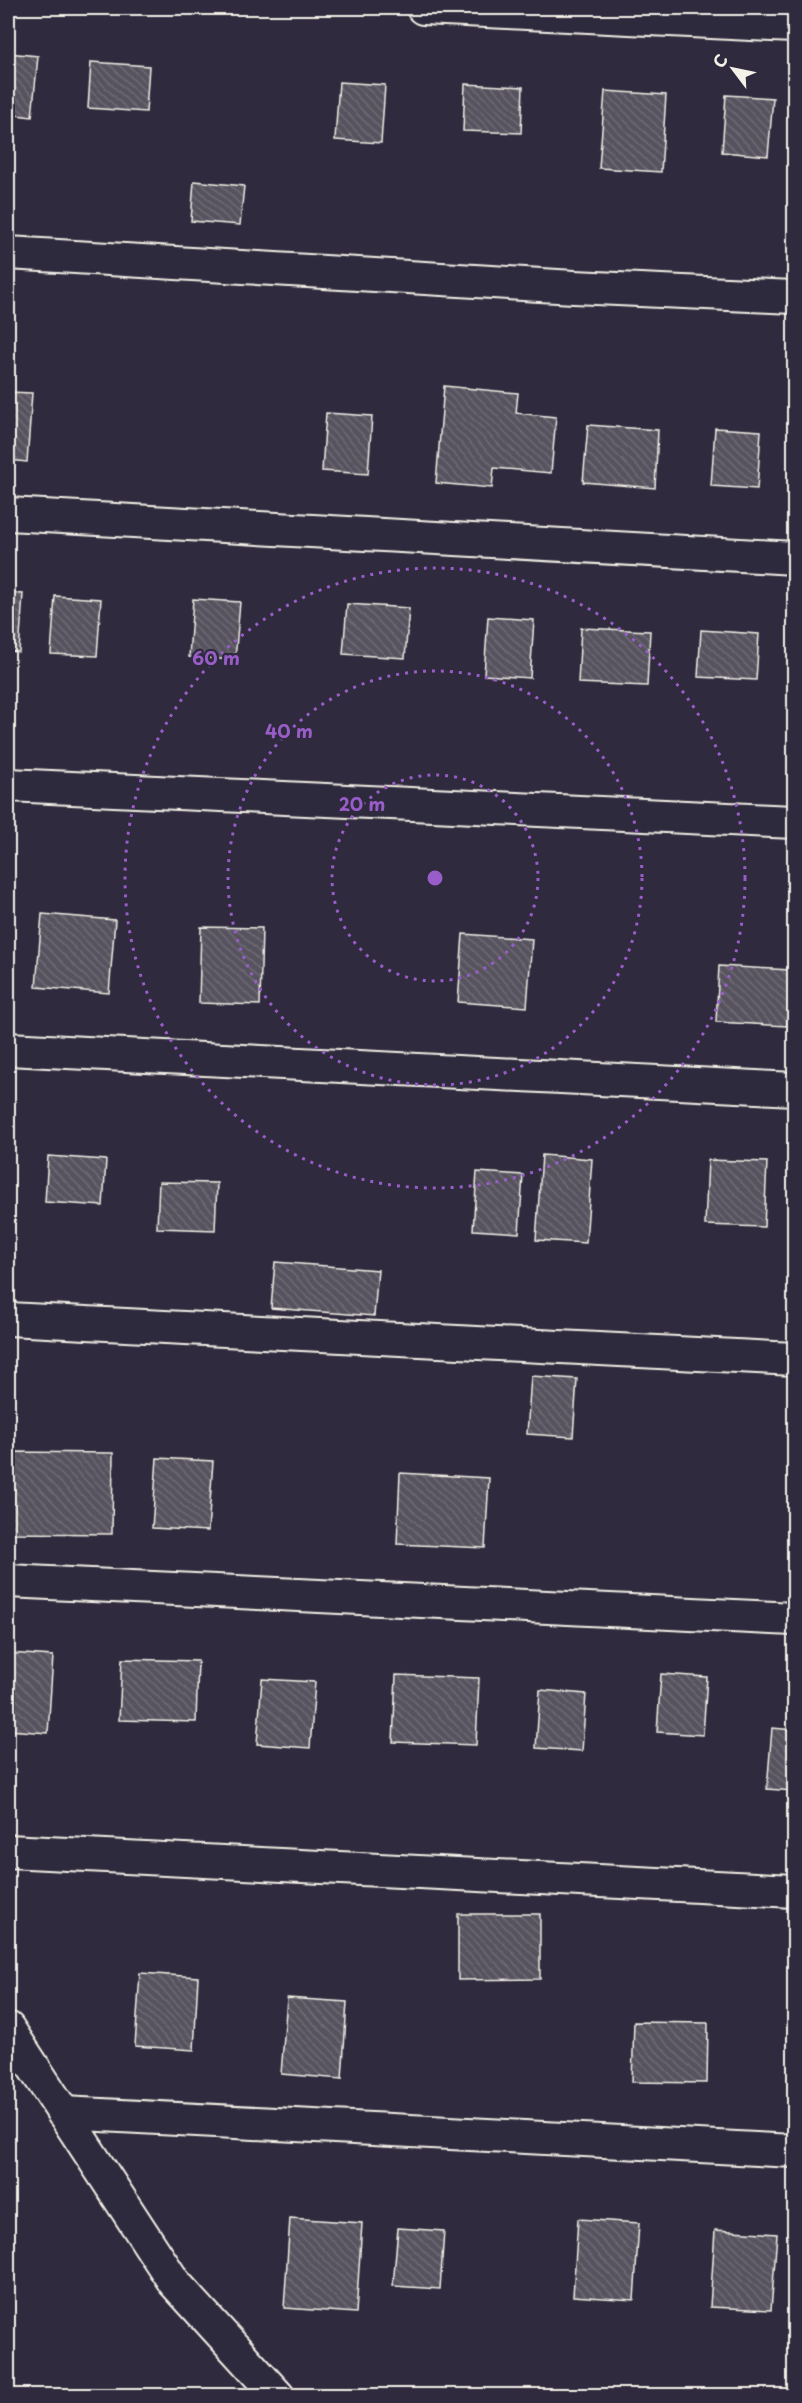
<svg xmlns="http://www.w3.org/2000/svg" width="802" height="2403" viewBox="0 0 802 2403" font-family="'Playpen Sans',sans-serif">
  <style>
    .building { fill: url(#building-back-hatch); stroke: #f4f1e8; stroke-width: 1.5 }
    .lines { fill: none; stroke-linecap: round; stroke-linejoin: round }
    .minor-casing { stroke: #f4f1e8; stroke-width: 36 }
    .minor { stroke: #2f2a3d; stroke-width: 32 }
    .ring { fill: none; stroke: #995dc9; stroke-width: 3; stroke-dasharray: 3 6 }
    .centre { fill: #995dc9; stroke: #2f2a3d; stroke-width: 3 }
    .ring-label { font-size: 18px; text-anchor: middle; font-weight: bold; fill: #995dc9; stroke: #2f2a3d; stroke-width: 4.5; stroke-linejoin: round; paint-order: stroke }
  </style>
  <defs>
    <pattern id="building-back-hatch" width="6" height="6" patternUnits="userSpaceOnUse" patternTransform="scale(1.5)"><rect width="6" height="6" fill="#56525f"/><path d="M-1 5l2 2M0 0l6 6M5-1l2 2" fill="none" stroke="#6f6b76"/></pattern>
  </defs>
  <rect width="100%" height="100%" fill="#2f2a3d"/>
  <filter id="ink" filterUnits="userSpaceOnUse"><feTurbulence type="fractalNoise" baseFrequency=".0167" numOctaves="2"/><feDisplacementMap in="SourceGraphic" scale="12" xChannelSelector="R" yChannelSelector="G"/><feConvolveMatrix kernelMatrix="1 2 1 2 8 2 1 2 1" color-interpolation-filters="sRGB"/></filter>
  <g filter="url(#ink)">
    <path class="building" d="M8 53 38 56 32 117 8 114Z
      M91 62 149 66 146 112 88 108Z
      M339 82 385 85 381 143 335 140Z
      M465 84 523 87 521 133 463 131Z
      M605 91 666 95 661 172 599 168Z
      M726 95 773 98 768 156 722 152Z
      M194 181 244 186 240 225 191 221Z
      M444 386 518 393 516 413 556 417 551 473 494 468 492 488 436 483Z
      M8 392 32 393 27 462 8 460Z
      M326 413 372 416 368 474 322 471Z
      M588 425 658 430 655 488 583 482Z
      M715 428 761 431 757 489 711 486Z
      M8 593 23 594 19 652 8 651Z
      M55 596 101 599 97 656 51 654Z
      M193 599 240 602 235 660 189 657Z
      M347 604 409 608 405 658 343 654Z
      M488 617 534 620 530 678 484 675Z
      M581 628 650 631 647 686 578 683Z
      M701 630 759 634 756 680 698 677Z
      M42 914 115 920 109 993 36 987Z
      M201 927 262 928 260 1005 199 1003Z
      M463 934 532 939 527 1007 458 1002Z
      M719 966 790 970 787 1026 716 1022Z
      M542 1155 592 1159 586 1243 536 1240Z
      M48 1156 106 1160 103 1206 45 1202Z
      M708 1160 767 1162 764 1227 705 1225Z
      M477 1172 523 1175 519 1233 473 1230Z
      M159 1182 217 1183 215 1230 157 1228Z
      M275 1262 378 1270 374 1316 271 1308Z
      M531 1376 577 1379 573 1437 527 1434Z
      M11 1452 113 1453 112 1534 10 1533Z
      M157 1458 213 1461 208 1531 152 1528Z
      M400 1473 489 1478 485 1548 397 1544Z
      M8 1653 53 1656 48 1733 8 1730Z
      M122 1659 198 1661 196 1722 119 1720Z
      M661 1674 707 1677 703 1735 657 1732Z
      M396 1675 479 1678 476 1745 393 1742Z
      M262 1679 315 1682 310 1748 257 1744Z
      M540 1690 586 1694 582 1751 536 1748Z
      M772 1728 794 1730V1791L767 1789Z
      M458 1914H540V1979L458 1980Z
      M140 1973 198 1977 194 2050 135 2046Z
      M287 1998 347 2002 342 2079 281 2074Z
      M634 2022 708 2023 707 2083 632 2082Z
      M290 2218 362 2223 356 2313 284 2308Z
      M578 2219 639 2223 634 2300 573 2296Z
      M398 2228 444 2231 440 2289 393 2286Z
      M715 2230 777 2234 771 2310 710 2307Z"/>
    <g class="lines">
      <g class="minor-casing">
        <path id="minor" d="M423 8 794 26
          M8 253 574 287 794 297
          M8 514 794 558
          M8 785 794 822
          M8 1049 794 1089
          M8 1319 794 1359
          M8 1581 794 1619
          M8 1851 794 1891
          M8 2028 174 2282 278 2396
          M63 2113 794 2151"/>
      </g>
      <use href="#minor" class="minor"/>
    </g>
  </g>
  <g class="ring">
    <circle cx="435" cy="878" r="103"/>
    <circle cx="435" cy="878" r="207"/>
    <circle cx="435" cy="878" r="310"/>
  </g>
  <circle cx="435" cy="878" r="9" class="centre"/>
  <g class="ring-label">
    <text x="216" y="665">60 m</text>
    <text x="289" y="738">40 m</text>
    <text x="362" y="811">20 m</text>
  </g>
  <rect width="802" height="2403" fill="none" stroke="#2f2a3d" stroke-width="30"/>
  <rect x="15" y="15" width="772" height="2373" fill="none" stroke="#f4f1e8" stroke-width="2" filter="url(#ink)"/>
  <g transform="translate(733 69) rotate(302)" stroke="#2f2a3d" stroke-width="4.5" paint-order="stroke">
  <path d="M0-4.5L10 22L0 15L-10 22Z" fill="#f4f1e8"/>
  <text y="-9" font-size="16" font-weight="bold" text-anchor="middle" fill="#f4f1e8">С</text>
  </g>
</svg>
